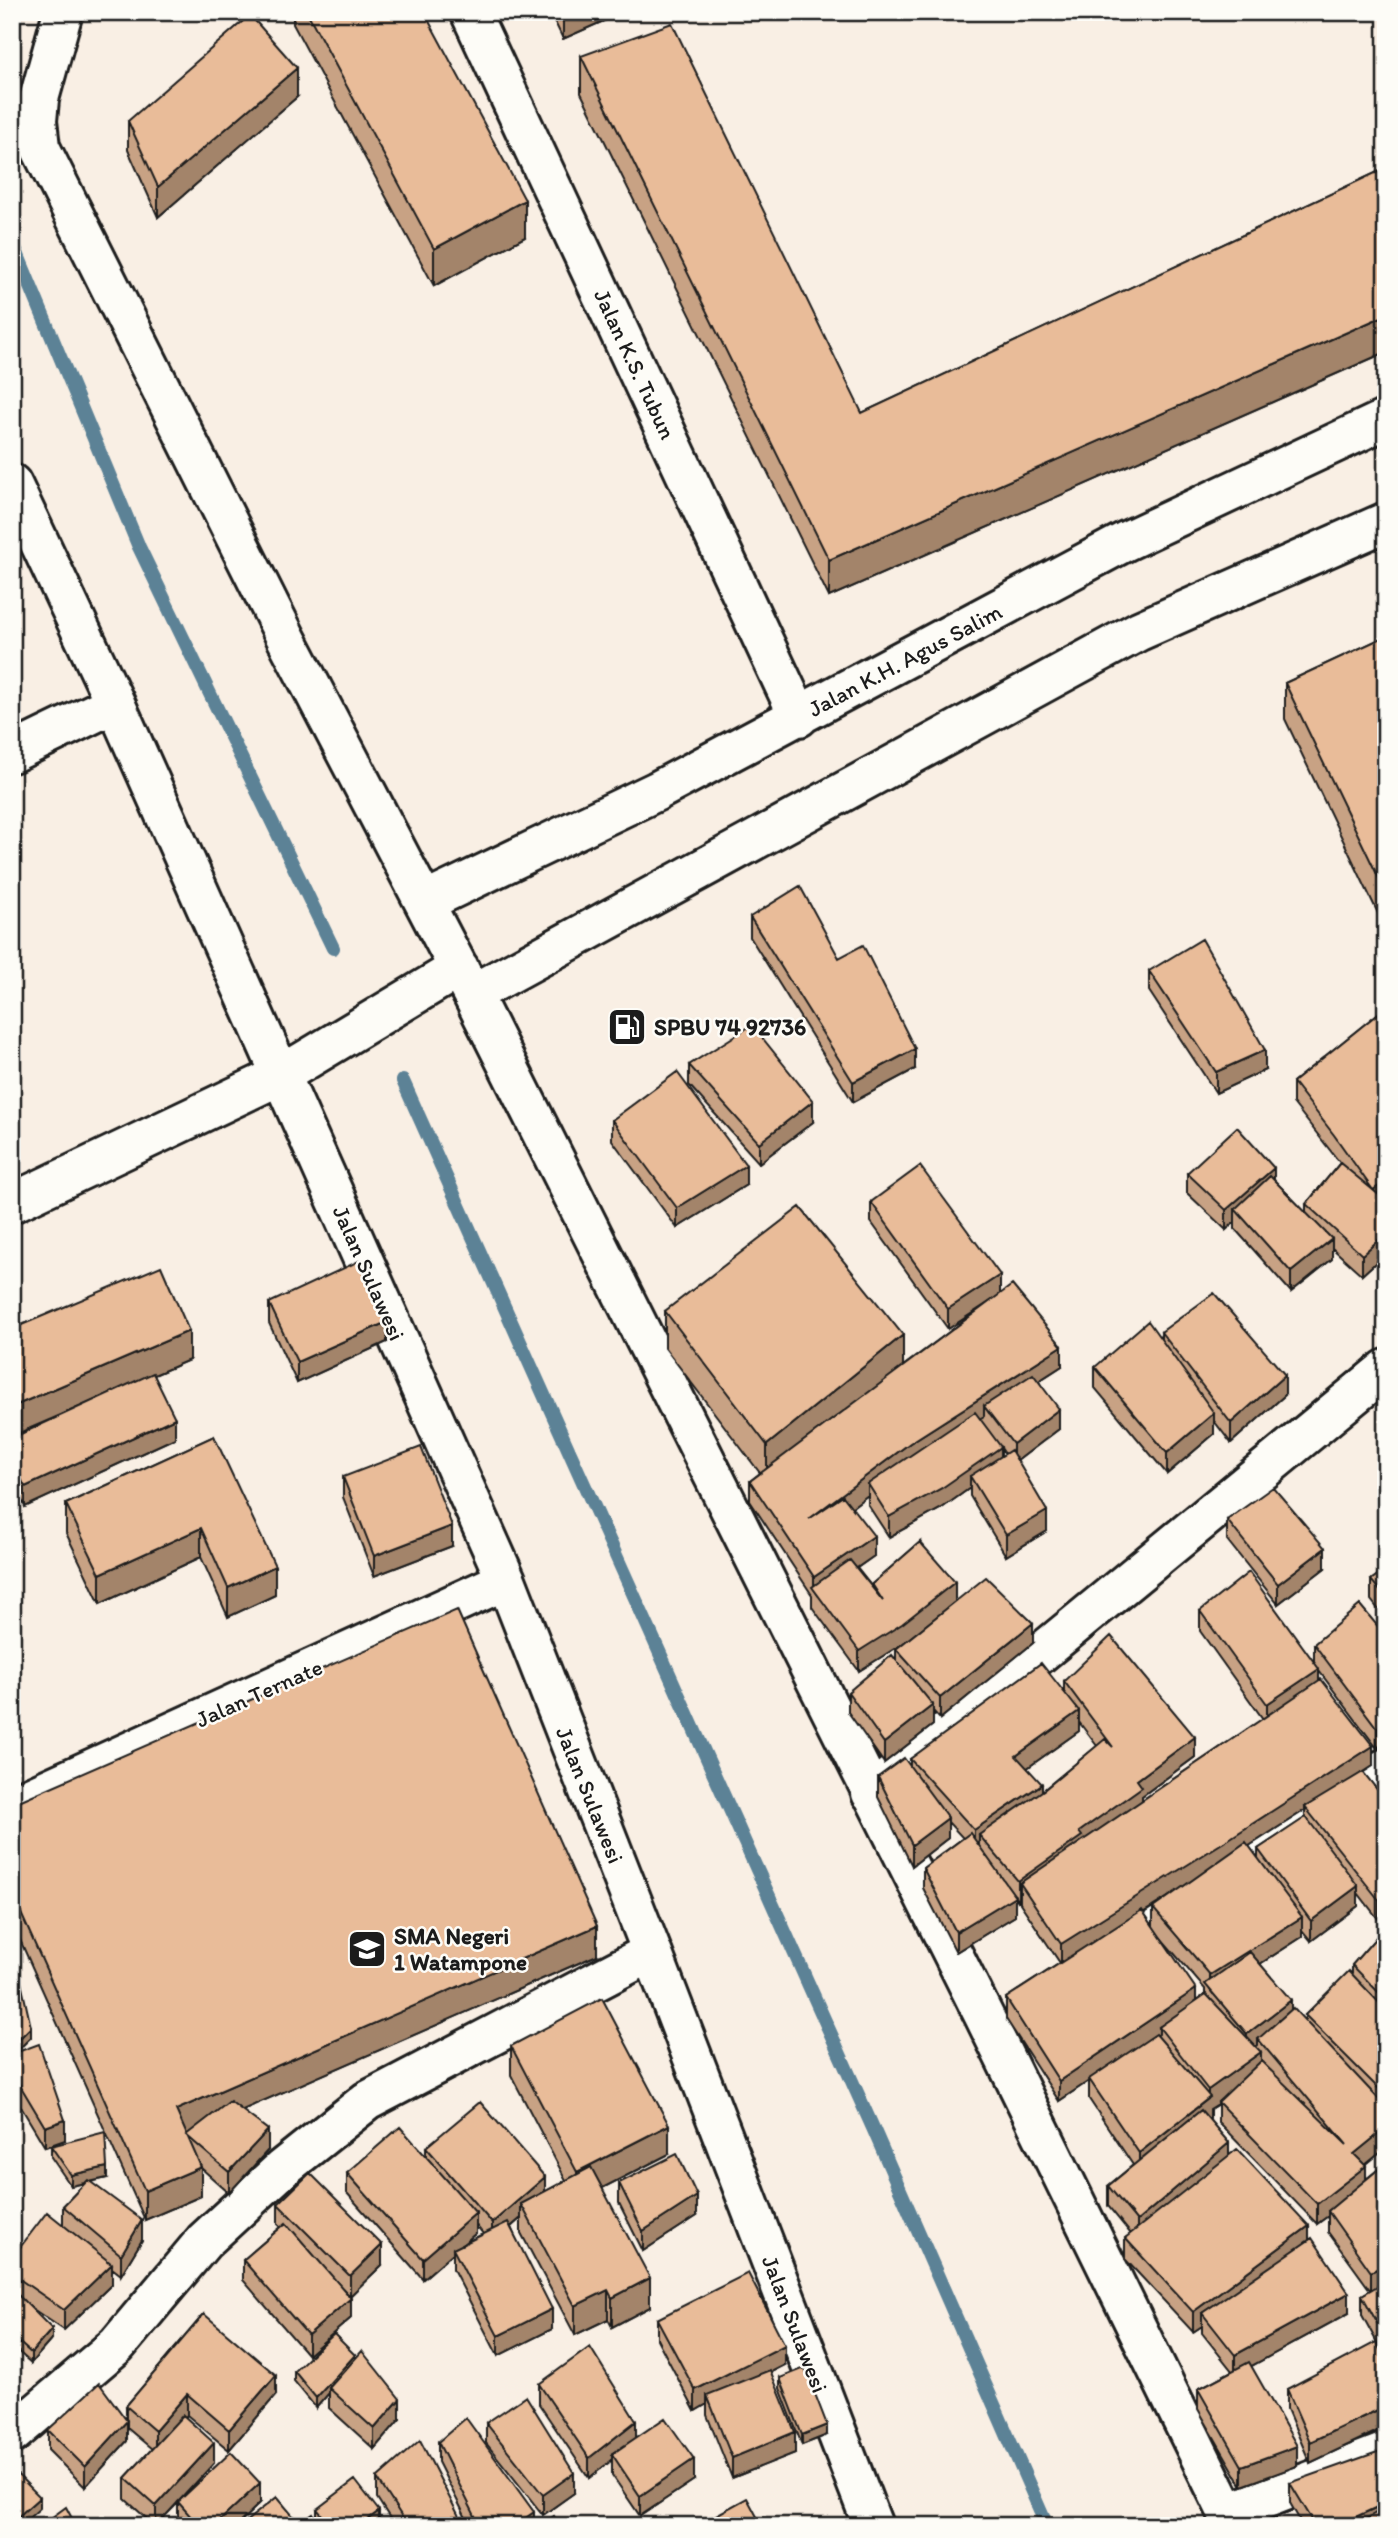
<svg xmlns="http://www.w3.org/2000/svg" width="1398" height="2538" viewBox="0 0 1398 2538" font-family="Itim,sans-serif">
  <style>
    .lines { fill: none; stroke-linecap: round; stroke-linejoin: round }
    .stream { stroke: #5c8296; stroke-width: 14 }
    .minor-casing { stroke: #1c1c1c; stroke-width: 44 }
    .minor { stroke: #fdfcf7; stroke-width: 38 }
    .wall { fill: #c8a284; stroke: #1c1c1c; stroke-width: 2; fill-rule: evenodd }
    .shaded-wall { fill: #a3846b; stroke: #1c1c1c; stroke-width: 2 }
    .building { fill: #e9bc99; stroke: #1c1c1c; stroke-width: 2 }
    .labels { text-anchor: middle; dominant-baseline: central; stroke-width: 5; stroke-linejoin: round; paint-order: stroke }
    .street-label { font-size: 23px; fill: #1c1c1c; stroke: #fdfcf7 }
    .poi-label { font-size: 23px; font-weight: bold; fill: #1c1c1c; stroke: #fdfcf7; text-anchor: start }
  </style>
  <rect width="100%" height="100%" fill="#f9efe4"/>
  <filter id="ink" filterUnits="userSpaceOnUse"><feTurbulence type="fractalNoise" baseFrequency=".0143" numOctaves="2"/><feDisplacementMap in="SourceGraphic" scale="14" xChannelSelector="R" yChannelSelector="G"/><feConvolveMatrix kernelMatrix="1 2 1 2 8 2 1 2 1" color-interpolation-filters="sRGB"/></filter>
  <g filter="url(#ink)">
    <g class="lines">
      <path class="stream" d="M12 241 139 547 333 948
        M403 1081 873 2128 1047 2526"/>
      <g class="minor-casing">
        <path id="minor" d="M63 12 39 99 37 121 40 147 287 640 472 994 984 2016 1234 2526
          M470 12 799 717
          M12 484 115 703 506 1580 652 1952 873 2526
          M12 753 115 703
          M425 902 657 791 1126 541 1386 419
          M472 994 1139 631 1386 522
          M12 1203 281 1075 459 968
          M871 1793 1386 1369
          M12 1805 506 1580
          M1102 1944 1386 1768
          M12 2434 117 2345 204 2241 283 2168 367 2101 652 1952
          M1228 2513 1386 2452"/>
      </g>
      <use href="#minor" class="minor"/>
    </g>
    <path class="wall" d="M293 12H424L525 237 434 286 293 24Z
      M550 12H624L563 39Z
      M581 56 862 413 1386 168V352L829 597 581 93Z
      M297 97 158 217 128 150V121Z
      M1386 636V930L1285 719V683Z
      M750 917 915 1069 853 1102 750 937Z
      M1149 971 1265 1070 1216 1093 1149 991Z
      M1386 1007V1253L1362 1275 1332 1248V1259L1291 1292 1235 1229V1222L1226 1230 1187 1193V1173L1274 1180 1306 1213V1204L1340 1163 1293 1103V1082Z
      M689 1065 813 1122 759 1163 689 1085Z
      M612 1120 746 1185 677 1228 612 1140Z
      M871 1202 1000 1294 1062 1366 1039 1381 1059 1429 1017 1461 1047 1531 1006 1556 970 1496V1488L942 1508 889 1537 868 1505V1495L852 1507 874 1556 857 1568 872 1587V1584L920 1542 902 1644 859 1671 812 1607V1595L750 1501V1481L760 1473 665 1348V1311L903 1366 988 1303 948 1329 871 1222ZM1001 1448 1005 1454 1001 1457Z
      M269 1303 387 1342 297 1383 269 1323Z
      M12 1329 189 1360 154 1375 175 1438 25 1507 12 1480V1438L73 1410 12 1436Z
      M1161 1332 1285 1395 1231 1443 1214 1421V1434L1167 1474 1095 1388V1367L1161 1340Z
      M214 1436 275 1595 228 1617 201 1557 100 1604 66 1533V1504Z
      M343 1477 452 1546 374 1576 343 1497Z
      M1227 1520 1325 1568 1278 1604 1227 1540Z
      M1386 1569V1619L1371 1600V1580Z
      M1200 1611 1314 1662V1644L1386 1636V1741L1377 1748 1319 1671V1681L1373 1766 1363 1772 1386 1801 1379 1920 1358 1893V1906L1311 1941 1302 1930V1937L1260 1964 1291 2010 1305 2020V2015L1352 1975V1965L1386 1926V2148L1365 2165 1366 2179 1386 2163V2359L1362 2315V2295L1370 2290 1328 2232V2216L1317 2224 1218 2122V2104L1210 2109V2118L1209 2119 1229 2155 1309 2240 1349 2313 1251 2366 1297 2466 1242 2486 1198 2409V2389L1232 2371 1202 2333V2326L1193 2332 1125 2259V2238L1131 2234 1108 2206V2186L1133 2165 1089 2099V2081L1059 2101 1006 2019V1998L1060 1963 1020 1903V1900L1018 1901 1015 1897V1916L956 1952 923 1888V1868L963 1838 948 1822V1838L912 1866 878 1797V1777L910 1767V1759L1064 1692V1681L1195 1757 1142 1796V1800L1263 1719 1200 1631ZM1079 1722 1097 1746 1042 1791 1027 1768 1079 1731ZM1305 1810V1818L1258 1849V1858L1249 1846ZM1167 1898 1153 1908V1926L1144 1913ZM1160 1937 1205 1989V1995L1196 2001Z
      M1033 1643 940 1719 933 1711V1725L884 1763 848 1712V1692L896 1661V1649Z
      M1386 1761V1784L1385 1782V1762Z
      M12 1804 597 1955 242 2110 268 2150 229 2193 201 2168V2196L145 2220 12 1922Z
      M12 1982 31 2037 15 2053 65 2140 45 2147 12 2092Z
      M511 2046 669 2154 602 2188 650 2307 612 2327 608 2319 575 2335 521 2233V2218L511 2227 552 2329 498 2356 453 2269V2253L423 2279 347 2193V2173L426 2157V2147L545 2192 566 2180 511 2075ZM476 2225 483 2234 463 2244 476 2233Z
      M51 2146 107 2178 90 2182 142 2240 121 2275 112 2268V2284L64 2330 27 2305 52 2339 31 2363 12 2346V2298L15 2296 12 2294V2258L63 2225V2206L85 2183 71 2186 51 2157Z
      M619 2183 697 2216 643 2251 619 2203Z
      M278 2204 382 2265 350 2296 342 2288 351 2318 308 2355 243 2280V2260L281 2227 278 2224Z
      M204 2314 276 2395 229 2450 187 2415 185 2417 214 2463 179 2502 260 2503 236 2526H180L178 2523V2503L155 2526 125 2499V2478L152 2449 127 2428V2441L85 2487 48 2450V2430L126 2419V2406Z
      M657 2319 785 2365 771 2372 795 2453 732 2478 707 2415V2404L695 2411 657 2339Z
      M355 2360 400 2419 374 2449 329 2408V2393L316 2408 294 2381V2371Z
      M1386 2361V2427L1310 2463 1287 2409V2389Z
      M780 2378 827 2435 802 2445 780 2388Z
      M539 2384 636 2437 694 2480 640 2516 612 2475V2460L589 2478 539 2404Z
      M486 2423 574 2493 543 2515 486 2443Z
      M438 2442 534 2526H470L438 2462Z
      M377 2478 464 2526H395L377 2498Z
      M1290 2483 1386 2526H1303L1290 2503Z
      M317 2509 379 2521 373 2526H322L317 2519Z"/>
    <path class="shaded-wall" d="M563 12H624L563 39Z
      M297 68V97L158 217V187Z
      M525 200V237L434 286V249Z
      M1386 315V352L829 597V560Z
      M915 1049V1069L853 1102V1082Z
      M1265 1050V1070L1216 1093V1072Z
      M813 1101V1122L759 1163V1143Z
      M746 1165V1185L677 1228V1208Z
      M1274 1168V1188L1235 1209V1222L1226 1230V1210Z
      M1386 1181V1201L1373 1190Z
      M1386 1233V1253L1362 1275V1255Z
      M1332 1239V1259L1291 1292V1272Z
      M1000 1275V1295L948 1329V1309Z
      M387 1322V1342L297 1383V1362Z
      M189 1331V1360L12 1436V1407Z
      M903 1335V1372L767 1482V1445Z
      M1062 1346V1366L989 1413 984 1406V1416L910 1463 868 1484V1495L809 1540V1519L910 1443Z
      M1285 1375V1395L1231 1443V1423Z
      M1059 1409V1429L1013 1464V1444Z
      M1214 1413V1434L1167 1474V1453Z
      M175 1418V1438L25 1507V1487Z
      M1001 1447V1467L970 1476V1488L942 1508 889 1537V1517Z
      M1047 1511V1531L1006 1556V1535Z
      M452 1526V1546L374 1576V1556Z
      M201 1528V1557L100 1604V1574Z
      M874 1536V1556L818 1595 814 1589V1577Z
      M1325 1548V1568L1278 1604V1584Z
      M275 1566V1595L228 1617V1588Z
      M955 1582V1602L902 1644 859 1671V1651Z
      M1033 1623V1643L940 1719V1698Z
      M1319 1669V1690L1267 1724V1704Z
      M933 1705V1725L884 1763V1743Z
      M1079 1711V1731L1016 1776V1756Z
      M1386 1721V1741L1377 1748V1728Z
      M1195 1737V1757L1142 1796V1807L1020 1883V1900L1018 1901V1881L1079 1832 1137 1780Z
      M1373 1746V1766L1307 1809 1305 1807V1810L1232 1857 1061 1964V1944Z
      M1042 1784V1804L979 1835V1847L974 1850V1830Z
      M948 1818V1838L912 1866V1845Z
      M1358 1886V1906L1311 1941V1921Z
      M1386 1895V1915L1379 1920V1900Z
      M1015 1896V1916L956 1952V1932Z
      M1302 1917V1937L1213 1994 1210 1990V1975Z
      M597 1926V1955L176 2139V2110Z
      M14 1950V1970L12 1971V1951Z
      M1196 1989V2009L1159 2027V2034L1059 2101V2081Z
      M1291 2000V2020L1258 2039V2045L1247 2054V2034Z
      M31 2027V2037L12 2056V2046Z
      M1261 2052V2072L1218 2102V2104L1210 2109V2118L1139 2173V2153L1208 2099V2090Z
      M65 2120V2140L45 2147V2127Z
      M669 2125V2154L577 2201V2172Z
      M1386 2128V2148L1354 2174V2154Z
      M268 2130V2150L229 2193V2172Z
      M1229 2143V2163L1137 2241V2221Z
      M1366 2166V2186L1328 2211V2216L1317 2224V2204Z
      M107 2167V2178L71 2186V2175Z
      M201 2167V2196L145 2220V2191Z
      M545 2177V2198L521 2204V2218L492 2243V2223Z
      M697 2196V2216L643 2251V2231Z
      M476 2213V2233L455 2251 453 2249V2253L423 2279V2259Z
      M142 2220V2240L121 2275V2255Z
      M1309 2226V2246L1202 2313V2326L1193 2332V2312Z
      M382 2245V2265L350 2296V2276Z
      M112 2264V2284L64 2330V2310Z
      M1386 2264V2284L1371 2292V2272Z
      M650 2278V2307L612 2327V2298Z
      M608 2290V2319L575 2335V2306Z
      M1349 2293V2313L1235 2375V2355Z
      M351 2298V2318L308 2355V2335Z
      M552 2309V2329L498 2356V2336Z
      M52 2329V2339L31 2363V2353Z
      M785 2345V2365L710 2403 707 2395V2404L695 2411V2390Z
      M355 2355V2365L329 2388V2393L316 2408V2398Z
      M276 2375V2395L229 2450V2430Z
      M187 2394V2415L155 2451V2431Z
      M400 2399V2419L374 2449V2429Z
      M1386 2406V2427L1310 2463V2442Z
      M127 2421V2441L85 2487V2467Z
      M636 2421V2441L612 2454V2460L589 2478V2458Z
      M827 2425V2435L802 2445V2435Z
      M795 2432V2453L732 2478V2458Z
      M214 2443V2463L156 2526V2506Z
      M1297 2446V2466L1242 2486V2466Z
      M694 2459V2480L640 2516V2496Z
      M574 2473V2493L543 2515V2495Z
      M260 2483V2503L236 2526H214Z
      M40 2497V2508L20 2526H12V2522Z
      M1386 2503V2524L1381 2526H1336Z
      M379 2511V2521L373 2526H359Z
      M534 2512V2526H514Z
      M294 2517V2526H283Z"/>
    <path class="building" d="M307 12H424L525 200 434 249Z
      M250 15 297 68 158 187 128 121Z
      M672 23 862 413 1386 168V315L829 560 581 56Z
      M1386 636V893L1285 683Z
      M800 886 839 958 863 945 915 1049 853 1082 750 917Z
      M1202 939 1265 1050 1216 1072 1149 971Z
      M1386 1007V1181L1373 1190 1386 1201V1233L1362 1255 1306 1204 1340 1163 1373 1190 1334 1135 1293 1082Z
      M752 1025 813 1101 759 1143 689 1065Z
      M677 1072 746 1165 677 1208 612 1120Z
      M1237 1127 1274 1168 1226 1210 1187 1173Z
      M920 1166 1000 1275 948 1309 871 1202Z
      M1270 1176 1332 1239 1291 1272 1235 1209Z
      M800 1207 903 1335 767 1445 665 1311Z
      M359 1261 387 1322 297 1362 269 1303Z
      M161 1266 189 1331 12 1407V1329Z
      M1012 1285 1062 1346 910 1443 809 1519 843 1496 874 1536 814 1577 750 1481Z
      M1214 1293 1285 1375 1231 1423 1161 1332Z
      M1148 1321 1214 1413 1167 1453 1095 1367Z
      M153 1373 175 1418 25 1487 12 1460V1438Z
      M1033 1374 1059 1409 1013 1444 984 1406Z
      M975 1412 1001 1447 942 1488 889 1517 868 1484Z
      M214 1436 275 1566 228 1588 201 1528 100 1574 66 1504Z
      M421 1447 452 1526 374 1556 343 1477Z
      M1011 1450 1047 1511 1006 1535 970 1476Z
      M1273 1487 1325 1548 1278 1584 1227 1520Z
      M920 1542 955 1582 902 1624 859 1651 812 1587 850 1560 883 1601 872 1584Z
      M1386 1569V1598L1371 1580Z
      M1249 1572 1319 1669 1267 1704 1200 1611Z
      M986 1577 1033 1623 940 1698 896 1649Z
      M1360 1605 1386 1636V1721L1377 1728 1314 1644Z
      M457 1610 597 1926 176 2110 201 2167 145 2191 12 1893V1804Z
      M1111 1636 1195 1737 1137 1780 1142 1787 1079 1832 1082 1836 1018 1881 979 1835 1045 1789 1105 1739 1113 1747 1064 1681Z
      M892 1655 933 1705 884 1743 848 1692Z
      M1041 1663 1079 1711 1016 1756 1042 1784 974 1830 910 1759Z
      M1321 1679 1373 1746 1232 1837 1061 1944 1020 1883Z
      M904 1758 948 1818 912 1845 878 1777Z
      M1363 1772 1386 1801V1895L1379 1900 1305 1807Z
      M1306 1817 1358 1886 1311 1921 1258 1849Z
      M970 1833 1015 1896 956 1932 923 1868Z
      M1246 1842 1302 1917 1210 1975 1153 1908Z
      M1142 1910 1196 1989 1059 2081 1006 1998Z
      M1386 1926V2000L1352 1965Z
      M1250 1952 1291 2000 1247 2034 1205 1984Z
      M1349 1971 1386 2010V2096L1305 2015Z
      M20 1978 31 2027 12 2046V1982Z
      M1206 1994 1261 2052 1208 2090 1159 2027Z
      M602 1998 669 2125 577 2172 511 2046Z
      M1293 2008 1386 2107V2128L1354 2154 1366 2166 1317 2204 1218 2102 1261 2061 1347 2145 1258 2039Z
      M1156 2034 1210 2097 1139 2153 1089 2079Z
      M39 2044 65 2120 45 2127 12 2072V2054Z
      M230 2101 268 2130 229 2172 186 2135Z
      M480 2102 545 2177 492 2223 426 2147Z
      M1201 2110 1229 2143 1137 2221 1108 2186Z
      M400 2127 476 2213 423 2259 347 2173Z
      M105 2132 107 2167 71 2175 51 2146Z
      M1237 2149 1309 2226 1193 2312 1125 2238Z
      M677 2154 697 2196 643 2231 619 2183Z
      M1386 2163V2264L1371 2272 1328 2211Z
      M591 2167 650 2278 612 2298 608 2290 575 2306 521 2204Z
      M310 2173 382 2245 350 2276 278 2204Z
      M88 2180 142 2220 121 2255 63 2206Z
      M47 2212 112 2264 64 2310 12 2274V2258Z
      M508 2222 552 2309 498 2336 453 2249Z
      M286 2223 351 2298 308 2335 243 2260Z
      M1312 2238 1349 2293 1235 2355 1202 2313Z
      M748 2273 785 2345 695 2390 657 2319Z
      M1386 2281V2339L1362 2295Z
      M17 2294 52 2329 31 2353 12 2336V2298Z
      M204 2314 276 2375 229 2430 187 2394 155 2431 126 2406Z
      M334 2334 355 2355 316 2398 294 2371Z
      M1376 2342 1386 2361V2406L1310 2442 1287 2389Z
      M590 2347 636 2421 589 2458 539 2384Z
      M362 2351 400 2399 374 2429 329 2388Z
      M1249 2362 1297 2446 1242 2466 1198 2389Z
      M805 2368 827 2425 802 2435 780 2378Z
      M770 2370 795 2432 732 2458 707 2395Z
      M99 2383 127 2421 85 2467 48 2430Z
      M526 2396 574 2473 543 2495 486 2423Z
      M183 2415 214 2443 156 2506 125 2478Z
      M466 2418 534 2512 514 2526H480L438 2442Z
      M665 2418 694 2459 640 2496 612 2454Z
      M420 2440 464 2526H408L377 2478Z
      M1386 2449V2503L1336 2526H1316L1290 2483Z
      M231 2452 260 2483 214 2526H199L178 2502Z
      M12 2469 40 2497 12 2522Z
      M355 2480 379 2511 359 2526H331L317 2509Z
      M277 2497 294 2517 283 2526H240Z
      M747 2498 762 2526H696Z
      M66 2507 76 2526H40Z
      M1386 2507V2526H1354Z
      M313 2514 321 2526H296Z
      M554 2516 560 2526H539Z"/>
  </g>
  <defs>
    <g id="fuel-square" transform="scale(2.0125)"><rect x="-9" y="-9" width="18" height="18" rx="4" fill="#1c1c1c" stroke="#fdfcf7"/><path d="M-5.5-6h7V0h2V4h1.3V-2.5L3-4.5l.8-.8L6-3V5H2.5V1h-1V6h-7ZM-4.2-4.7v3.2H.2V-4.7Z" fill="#fff"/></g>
    <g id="school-square" transform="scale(2.0125)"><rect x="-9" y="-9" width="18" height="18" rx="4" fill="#1c1c1c" stroke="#fdfcf7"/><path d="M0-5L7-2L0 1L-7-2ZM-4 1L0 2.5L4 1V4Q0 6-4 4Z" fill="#fff"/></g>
  </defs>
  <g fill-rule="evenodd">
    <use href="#fuel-square" x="627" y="1027"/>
    <use href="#school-square" x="367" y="1949"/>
  </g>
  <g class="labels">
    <g class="street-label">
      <text transform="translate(635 364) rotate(65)">Jalan K.S. Tubun</text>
      <text transform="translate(905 660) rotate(-28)">Jalan K.H. Agus Salim</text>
      <text transform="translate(369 1273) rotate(66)">Jalan Sulawesi</text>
      <text transform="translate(259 1693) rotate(-24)">Jalan Ternate</text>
      <text transform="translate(590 1795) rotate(68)">Jalan Sulawesi</text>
      <text transform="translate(795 2324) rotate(69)">Jalan Sulawesi</text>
    </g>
    <g class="poi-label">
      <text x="654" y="1027">SPBU 74 92736</text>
      <text x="394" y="1936">SMA Negeri<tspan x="394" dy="26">1 Watampone</tspan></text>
    </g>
  </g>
  <rect width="1398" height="2538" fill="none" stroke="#fdfcf7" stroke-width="42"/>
  <rect x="21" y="21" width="1356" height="2496" fill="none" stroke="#1c1c1c" stroke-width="2.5" filter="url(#ink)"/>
</svg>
